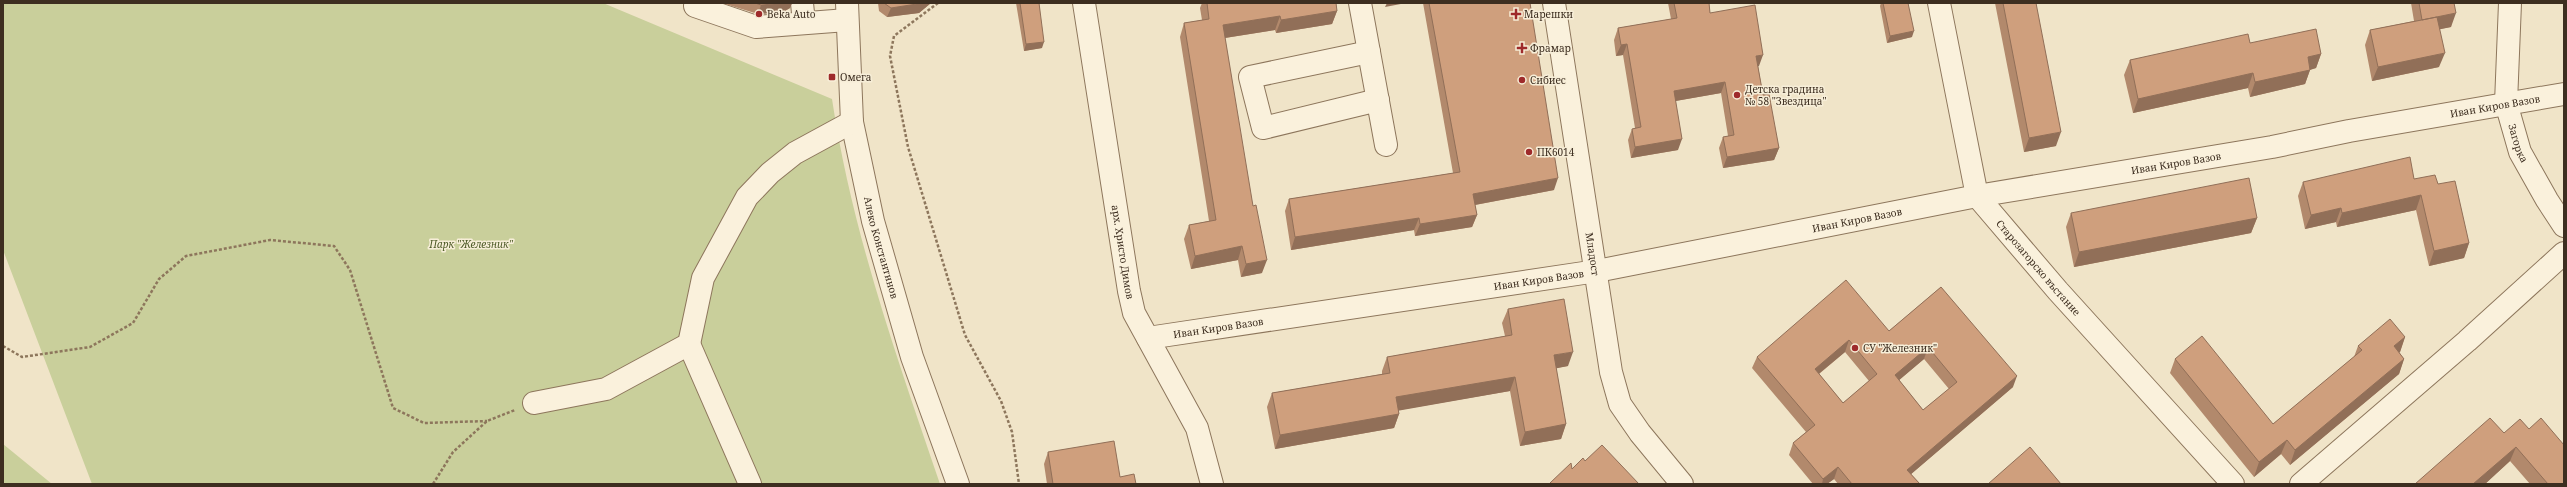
<svg xmlns="http://www.w3.org/2000/svg" width="2567" height="487" viewBox="0 0 2567 487" font-family="'Noto Serif',serif">
  <style>
    .green { fill: #c9cf9b }
    .lines { fill: none; stroke-linecap: round; stroke-linejoin: round }
    .minor-casing { stroke: #8d765c; stroke-width: 24 }
    .path { stroke: #8d765c; stroke-width: 2.5; stroke-dasharray: 3 2; stroke-linecap: butt }
    .minor { stroke: #faf1dc; stroke-width: 22 }
    .wall { fill: #b2896c; fill-rule: evenodd }
    .shaded-wall { fill: #916f58 }
    .building { fill: #cf9f7d; stroke: #916f58; fill-rule: evenodd }
    .poi-dot { fill: #9e2a2b; stroke: #f7eed8; stroke-width: 1.5 }
    .labels { text-anchor: middle; dominant-baseline: central; stroke-width: 3; stroke-linejoin: round; paint-order: stroke }
    .poi-label { font-size: 10px; fill: #3d2e20; stroke: #f7eed8; text-anchor: start }
    .street-label { font-size: 10px; fill: #3d2e20; stroke: #f7eed8 }
    .park-label { font-size: 10px; font-style: italic; fill: #4d5a26; stroke: #f7eed8 }
  </style>
  <rect width="100%" height="100%" fill="#f0e4c8"/>
  <path class="green" d="M3 3H603L832 99C852 232 897 358 940 484H92L3 250Z
    M3 444 52 484H3Z"/>
  <g class="lines">
    <g class="minor-casing">
      <g id="minor">
        <path d="M802 3 804 23"/>
        <path id="s1" d="M847 3 852 122 873 221 912 357 958 484"/>
        <path id="s2" d="M1084 3 1129 291 1134 313 1197 428 1212 484"/>
        <path d="M1360 3 1386 145"/>
        <path id="s3" d="M1554 3 1611 372 1620 404 1640 433 1682 484"/>
        <path id="s4" d="M1939 3 1977 196 2058 291 2233 484"/>
        <path id="s5" d="M2510 3 2506 103 2520 152 2547 200 2564 226"/>
        <path d="M695 6 756 27 847 20"/>
        <path d="M1369 52 1250 77 1263 128 1378 100"/>
        <path id="s6" d="M1148 338 1597 271 1977 196 2272 147 2349 131 2564 94"/>
        <path d="M689 344 750 484"/>
        <path d="M534 403 606 389 689 344 703 278 747 197 770 173 795 153 852 122"/>
        <path d="M2301 484 2467 341 2564 253"/>
      </g>
    </g>
    <path class="path" d="M938 3 894 36 890 56 908 147 965 335 1001 401 1012 432 1019 484
      M3 346 22 357 90 347 133 323 159 279 186 256 270 240 334 246 350 270 393 408 424 423 487 421
      M433 484 453 452 487 421 515 410"/>
    <use href="#minor" class="minor"/>
  </g>
  <path class="wall" d="M722 3H792L790 8 783 12 758 14Z
    M878 3H931L919 13 887 17 879 11Z
    M1016 3H1039L1042 48 1024 51Z
    M1202 3H1338H1336L1337 11 1332 24 1276 33 1275 30 1225 38 1262 273 1241 277 1238 260 1191 269 1184 239 1189 225 1209 221 1180 37 1184 23 1202 20 1200 8Z
    M1423 3H1530L1554 190 1475 205 1477 215 1472 227 1415 236 1414 230 1291 250 1285 211 1289 199 1453 173Z
    M1668 3H1709L1710 13 1759 66H1758L1763 95 1779 148 1774 160 1723 168 1719 148 1723 137 1728 136 1721 93 1675 101 1678 150 1631 158 1628 140 1632 129 1635 128 1623 55 1616 56 1614 40 1618 28 1671 19Z
    M1881 3H1908L1912 37 1887 43 1880 6Z
    M1995 3H2036L2056 146 2024 152Z
    M2411 3H2454L2451 27 2440 29 2439 67 2372 81 2365 45 2370 30 2414 21Z
    M2250 43 2321 54 2316 68 2310 70 2305 84 2250 97 2248 88 2133 113 2124 75 2130 60Z
    M2414 179 2438 184 2469 243 2464 258 2429 266 2416 210 2337 227 2336 222 2305 229 2298 196 2303 182Z
    M2071 213 2257 218 2251 233 2074 267 2066 227Z
    M1941 287 2013 387 1911 474 1920 484H1838L1834 479 1827 484H1813L1789 455 1793 443 1806 432 1752 368 1757 357 1889 331ZM1845 352 1869 381 1843 403 1819 374ZM1924 359 1949 389 1923 410 1899 380Z
    M1508 309 1568 366 1556 368 1566 424 1561 439 1520 446 1510 391 1399 410V414L1394 428 1275 449 1267 407 1272 393 1382 374V371L1387 357 1505 336 1502 323Z
    M2405 337 2400 352H2399L2404 359 2399 374 2290 465 2281 454 2254 477 2170 373 2175 359 2273 424 2354 357 2358 346Z
    M2529 429 2564 484H2530L2510 461 2485 484H2415L2504 433Z
    M1048 452 1120 477 1136 484H1047L1044 464Z"/>
  <path class="shaded-wall" d="M786 3H792L790 8 783 12 758 14 761 5Z
    M923 3H931L919 13 887 17 891 8Z
    M1387 3H1406L1385 7Z
    M1337 11 1332 24 1276 33 1281 20Z
    M2456 13 2451 27 2417 34 2422 20Z
    M1280 16 1275 30 1218 39 1223 25Z
    M1914 31 1912 37 1887 43 1890 36Z
    M1044 42 1042 48 1024 51 1026 44Z
    M1627 44 1623 55 1616 56 1621 45Z
    M2445 53 2439 67 2372 81 2378 67Z
    M2321 54 2316 68 2302 72 2308 57Z
    M1763 55 1759 66 1752 68 1756 56Z
    M2310 70 2305 84 2250 97 2255 82Z
    M2253 73 2248 88 2133 113 2138 99Z
    M1725 82 1721 93 1670 102 1674 91Z
    M2061 132 2056 146 2024 152 2029 138Z
    M1682 139 1678 150 1631 158 1635 147Z
    M1779 148 1774 160 1723 168 1727 157Z
    M1558 178 1554 190 1469 206 1473 194Z
    M2421 195 2416 210 2337 227 2342 213Z
    M2341 208 2336 222 2305 229 2311 215Z
    M1477 215 1472 227 1415 236 1420 224Z
    M1419 218 1414 230 1291 250 1295 237Z
    M2257 218 2251 233 2074 267 2079 252Z
    M2469 243 2464 258 2429 266 2434 251Z
    M1242 246 1238 260 1191 269 1195 256Z
    M1267 260 1262 273 1241 277 1246 264Z
    M2405 337 2400 352 2389 361 2394 346Z
    M1849 340 1845 352 1810 381 1815 369Z
    M1928 347 1924 359 1891 387 1895 375Z
    M1573 352 1568 366 1548 370 1554 355Z
    M2404 359 2399 374 2290 465 2295 450Z
    M2017 376 2013 387 1903 481 1907 470Z
    M1515 377 1510 391 1391 412 1396 397Z
    M1399 414 1394 428 1275 449 1280 435Z
    M1566 424 1561 439 1520 446 1525 432Z
    M2287 440 2281 454 2254 477 2259 462Z
    M2516 447 2510 461 2485 484H2473Z
    M1838 467 1834 479 1827 484H1822L1823 479Z"/>
  <path class="building" d="M755 3H786L761 5Z
    M884 3H923L891 8Z
    M1020 3H1039L1044 42 1026 44Z
    M1207 3H1336L1337 11 1281 20 1280 16 1223 25 1253 206 1256 205 1267 260 1246 264 1242 246 1195 256 1189 225 1216 220 1184 23 1209 19Z
    M1429 3H1530L1558 178 1473 194 1477 215 1420 224 1419 218 1295 237 1289 199 1460 172Z
    M1674 3H1709L1710 13 1755 5 1763 55 1756 56 1763 95 1769 94 1779 148 1727 157 1723 137 1734 135 1725 82 1674 91 1682 139 1635 147 1632 129 1641 127 1627 44 1621 45 1618 28 1677 18Z
    M1883 3H1908L1914 31 1890 36Z
    M2003 3H2036L2061 132 2029 138Z
    M2419 3H2454L2456 13 2422 20Z
    M2437 17 2445 53 2378 67 2370 30Z
    M2316 29 2321 54 2308 57 2310 70 2255 82 2253 73 2138 99 2130 60 2248 34 2250 43Z
    M2410 157 2414 179 2435 175 2438 184 2455 181 2469 243 2434 251 2421 195 2342 213 2341 208 2311 215 2303 182Z
    M2249 178 2257 218 2079 252 2071 213Z
    M1846 280 1889 331 1941 287 2017 376 1907 470 1920 484H1852L1838 467 1823 479 1793 443 1815 425 1757 357ZM1849 340 1877 374 1843 403 1815 369ZM1928 347 1957 382 1923 410 1895 375Z
    M1564 299 1573 352 1554 355 1566 424 1525 432 1515 377 1396 397 1399 414 1280 435 1272 393 1390 373 1387 357 1512 335 1508 309Z
    M2390 319 2405 337 2394 346 2404 359 2295 450 2287 440 2259 462 2175 359 2202 336 2273 424 2362 350 2358 346Z
    M2490 418 2504 433 2520 419 2529 429 2541 418 2564 445V484H2548L2516 447 2473 484H2415Z
    M1114 441 1120 477 1134 474 1136 484H1053L1048 452Z
    M1602 445 1639 484H1551L1550 483 1571 463 1572 469 1583 458 1585 461Z
    M2030 447 2061 484H1988Z"/>
  <g class="poi-dot">
    <circle cx="759" cy="14" r="4"/>
    <path d="M1514 8h4v4h4v4h-4v4h-4v-4h-4v-4h4z"/>
    <path d="M1520 42h4v4h4v4h-4v4h-4v-4h-4v-4h4z"/>
    <rect x="828" y="73" width="8" height="8" rx="2"/>
    <circle cx="1522" cy="80" r="4"/>
    <circle cx="1737" cy="95" r="4"/>
    <circle cx="1529" cy="152" r="4"/>
    <circle cx="1855" cy="348" r="4"/>
  </g>
  <g class="labels">
    <g class="poi-label">
      <text x="767" y="14">Beka Auto</text>
      <text x="1524" y="14">Марешки</text>
      <text x="1530" y="48">Фрамар</text>
      <text x="840" y="77">Омега</text>
      <text x="1530" y="80">Сибиес</text>
      <text x="1745" y="89">Детска градина<tspan x="1745" dy="12">№ 58 "Звездица"</tspan></text>
      <text x="1537" y="152">ПК6014</text>
      <text x="1863" y="348">СУ "Железник"</text>
    </g>
    <g class="street-label">
      <text stroke="none"><textPath href="#s6" startOffset="1367">Иван Киров Вазов</textPath></text>
      <text stroke="none"><textPath href="#s5" startOffset="142">Загорка</textPath></text>
      <text stroke="none"><textPath href="#s6" startOffset="1043">Иван Киров Вазов</textPath></text>
      <text stroke="none"><textPath href="#s6" startOffset="719">Иван Киров Вазов</textPath></text>
      <text stroke="none"><textPath href="#s1" startOffset="248">Алеко Константинов</textPath></text>
      <text stroke="none"><textPath href="#s2" startOffset="252">арх. Христо Димов</textPath></text>
      <text stroke="none"><textPath href="#s3" startOffset="254">Младост</textPath></text>
      <text stroke="none"><textPath href="#s4" startOffset="291">Старозагорско въстание</textPath></text>
      <text stroke="none"><textPath href="#s6" startOffset="395">Иван Киров Вазов</textPath></text>
      <text stroke="none"><textPath href="#s6" startOffset="71">Иван Киров Вазов</textPath></text>
    </g>
    <g class="park-label">
      <text x="471" y="244">Парк "Железник"</text>
    </g>
  </g>
  <rect width="2567" height="487" fill="none" stroke="#3d2e20" stroke-width="8"/>
</svg>
